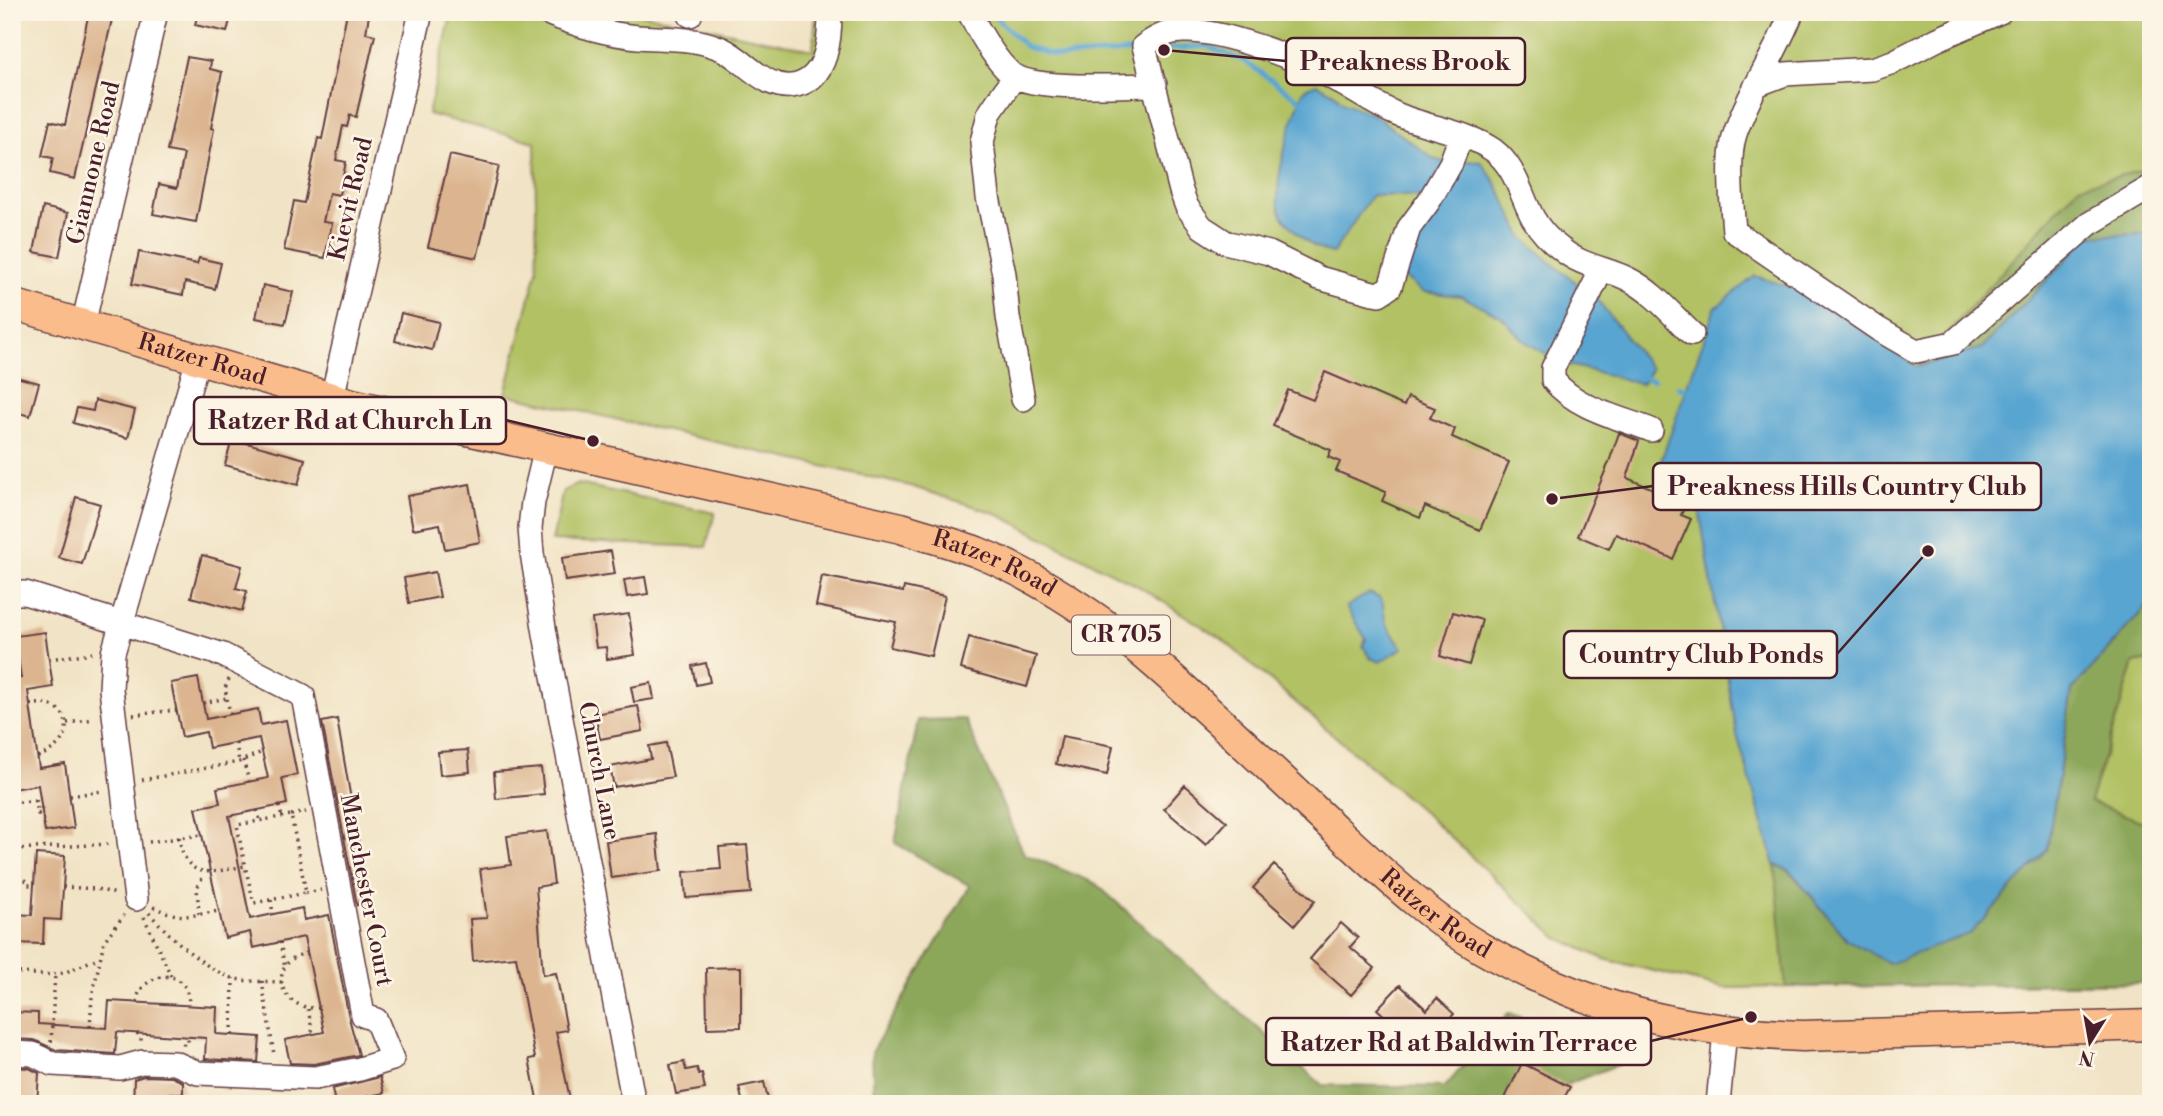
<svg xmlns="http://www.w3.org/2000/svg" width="2163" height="1116" viewBox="0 0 2163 1116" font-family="'Libre Bodoni',serif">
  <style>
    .green { fill: #b1c164; stroke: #7e7048; stroke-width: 2 }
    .forest { fill: #8ca75a; stroke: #6b6342; stroke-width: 2 }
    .water { fill: #59a5d1; stroke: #52627e; stroke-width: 2 }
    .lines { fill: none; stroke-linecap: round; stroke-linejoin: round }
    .stream { stroke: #59a5d1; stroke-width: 5 }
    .building { fill: #dcb590 }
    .minor-casing { stroke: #633c42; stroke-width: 26 }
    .major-casing { stroke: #633c42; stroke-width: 33 }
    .path { stroke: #633c42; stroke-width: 3.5; stroke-dasharray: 2 5; stroke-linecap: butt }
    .minor { stroke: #fff; stroke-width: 23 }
    .major { stroke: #fabc8b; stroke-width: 30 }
    .labels { text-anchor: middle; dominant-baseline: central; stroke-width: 5; stroke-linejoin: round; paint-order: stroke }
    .shield { fill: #fcf5e5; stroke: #7f5f63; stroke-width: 2 }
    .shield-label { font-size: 23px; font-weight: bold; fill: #4a1f2b }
    .street-label { font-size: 24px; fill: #4a1f2b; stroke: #fcf5e5 }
    .leader { fill: none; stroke: #4a1f2b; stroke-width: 2.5 }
    .callout-dot { fill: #4a1f2b; stroke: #fcf5e5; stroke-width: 2.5 }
    .callout { fill: #fcf5e5; stroke: #4a1f2b; stroke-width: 2.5 }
    .callout-label { font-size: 26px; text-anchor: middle; font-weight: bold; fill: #4a1f2b }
  </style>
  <rect width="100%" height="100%" fill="#fcf5e5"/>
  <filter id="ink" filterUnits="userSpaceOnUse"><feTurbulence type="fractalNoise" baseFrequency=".0143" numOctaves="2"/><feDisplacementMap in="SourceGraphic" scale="14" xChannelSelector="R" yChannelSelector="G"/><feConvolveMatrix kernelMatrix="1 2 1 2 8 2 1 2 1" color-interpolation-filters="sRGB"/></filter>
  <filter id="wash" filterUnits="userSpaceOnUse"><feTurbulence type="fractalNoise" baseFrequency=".00686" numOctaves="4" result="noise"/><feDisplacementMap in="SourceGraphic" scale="28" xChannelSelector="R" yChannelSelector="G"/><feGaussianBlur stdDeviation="1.57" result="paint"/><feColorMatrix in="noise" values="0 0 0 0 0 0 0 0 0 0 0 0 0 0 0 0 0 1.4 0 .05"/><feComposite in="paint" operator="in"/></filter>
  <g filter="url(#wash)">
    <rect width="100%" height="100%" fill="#f1e3c5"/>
    <path class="green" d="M452 12H633L813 50 816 12H2151V983L1724 988 1604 959 1558 938 1429 817 1222 639 1138 586 995 513 910 486 505 394 537 270 535 142 428 114Z
      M578 484 715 513 706 547 552 541 563 491Z"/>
    <path class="forest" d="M2151 168V234L2089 237 1982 348 1917 367 2079 186Z
      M2151 601V660L2134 663 2090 802 2151 825V983L1786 987 1775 865 1789 870 1847 939 2047 850 2072 690Z
      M965 719 1024 854 1095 883 1322 1085 1445 1087 1509 1013 1575 1040 1640 1056 1524 1101 1523 1104H874L872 1051 970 886 895 843 918 720Z"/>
    <path class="water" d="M1317 84 1334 93 1342 102 1374 115 1434 159 1456 165 1468 161 1481 162 1496 183 1523 238 1555 266 1596 298 1651 369 1642 384 1562 363 1524 341 1501 316 1461 296 1423 292 1404 277 1428 201C1412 192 1391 197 1372 195L1333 253C1318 251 1306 242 1296 232 1292 227 1285 221 1282 215 1268 191 1294 115 1304 89Z
      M2151 234V601L2072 690 2047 850 1971 933 1889 964 1847 939 1790 870 1775 865 1737 735 1698 502 1660 464 1715 308 1755 276 1813 294 1917 367 1982 348 2089 236Z
      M1369 593C1387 600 1382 603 1385 619 1387 628 1398 640 1403 648L1380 662 1370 658 1363 646 1366 639 1346 607Z"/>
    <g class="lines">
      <path class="stream" d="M990 12 1026 47 1060 57 1140 51
        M1154 50 1207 46 1244 61 1300 100
        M1646 378 1653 380
        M1678 387 1686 389"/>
    </g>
    <g id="blocks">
      <path class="building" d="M89 12 113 15 75 179 50 173 53 158 42 156 50 121 65 125Z
        M198 12H232L227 32 195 25Z
        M347 12 369 15 366 33 375 35 356 117 350 115 347 127 343 126 336 160 346 162 339 195 329 193 323 222 332 223 325 258 284 250 294 201 304 203 318 138 322 139Z
        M187 57 211 61 210 69 222 72 211 128 214 129 196 222 153 214 159 184 177 188 184 154 167 151Z
        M450 155 499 166 477 258 428 247Z
        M43 207 68 213 59 257 34 252Z
        M139 252 197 264 199 258 221 263 215 289 185 282 183 295 132 284Z
        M263 285 293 292 285 324 256 318Z
        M401 313 439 322 432 350 395 341Z
        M1325 372 1404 406 1408 397 1435 408 1430 418 1455 429 1452 437 1509 462 1480 530 1425 506 1420 518 1382 501 1386 492 1336 471 1340 462 1328 457 1331 450 1273 426 1288 390 1313 400Z
        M12 376 39 383 30 416 12 411Z
        M95 400 135 410 128 438 73 423 77 408 93 411Z
        M1619 433 1639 441 1627 478 1658 491 1660 487 1688 499 1681 515 1691 519 1673 559 1616 534 1609 549 1578 536 1609 462Z
        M232 439 305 459 298 485 225 465Z
        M470 484 480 542 445 549 440 524 413 529 407 496Z
        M76 497 100 504 82 564 59 558Z
        M611 551 615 574 565 581 562 558Z
        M202 555 242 566 236 588 247 591 242 611 191 597Z
        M435 572 440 597 409 603 404 578Z
        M822 576 903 592 904 587 945 596 931 656 890 647 896 622 816 606Z
        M645 577 648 594 627 597 624 580Z
        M1453 612 1482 620 1469 665 1440 656Z
        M629 614 635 655 607 659 606 647 596 648 592 619Z
        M45 632 53 687 28 691 39 768 65 764 74 828 45 832 38 785 12 789V679L21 678 15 636Z
        M969 637 1036 656 1027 687 961 669Z
        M706 663 710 682 696 685 692 666Z
        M198 678 206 719 258 709 261 725 286 720 297 775 282 778 287 804 229 816 250 919 302 908 304 920 329 915 349 1018 359 1055 314 1064 290 1063 285 1040 324 1032 304 937 253 948 250 932 225 938 196 808 220 803 217 788 268 778 259 738 209 748 206 732 182 737 171 683Z
        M651 683 654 699 634 702 631 687Z
        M638 706 643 731 600 739 595 714Z
        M337 719 369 903 357 905 322 722Z
        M1062 736 1113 746 1107 775 1056 764Z
        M666 743 673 777 614 787 610 767 651 759 649 746Z
        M468 750 470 772 440 775 438 752Z
        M541 768 544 794 496 799 494 772Z
        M1185 785 1227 822 1206 845 1164 809Z
        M547 831 554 884 536 887 543 975 556 973 567 1030 556 1032 571 1104H538L529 1059 535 1058 516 957 473 961 470 919 487 918 480 869 511 865 507 836Z
        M657 834 661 871 611 878 606 841Z
        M747 845 751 893 686 898 684 872 721 869 719 847Z
        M36 854 65 856 61 920 44 919 43 944 12 943V914L32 915Z
        M1274 865 1315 901 1295 925 1253 888Z
        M1341 923 1358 938 1350 947 1375 968 1351 995 1310 959Z
        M741 967V1027L707 1028 706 968Z
        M1400 985 1427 1010 1437 998 1454 1014 1421 1049 1377 1009Z
        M109 1001 217 1007 216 1034 260 1037 258 1062 205 1059 206 1038 117 1032 115 1054 56 1050 34 1040 12 1039V1012L38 1013V1024L107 1028Z
        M684 1062 686 1070 697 1068 699 1075 702 1074 705 1089 676 1094 670 1065Z
        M1522 1063 1570 1087 1561 1104H1517L1505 1098Z
        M12 1067 29 1068 39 1073 37 1104H12Z
        M144 1076 172 1077 183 1082V1094L170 1093 169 1104H133L134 1079Z
        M380 1077 384 1093 335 1103 332 1089Z
        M764 1082 769 1104H743L739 1087Z"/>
    </g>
  </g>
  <g filter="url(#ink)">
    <use href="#blocks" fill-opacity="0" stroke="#633c42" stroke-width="2"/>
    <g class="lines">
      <g class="minor-casing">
        <path id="minor" d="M545 12C575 25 606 34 638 37 667 39 695 37 722 49 746 60 767 93 797 85 828 77 830 37 830 12
          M969 12C978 30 997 64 1013 75 1036 91 1124 85 1155 85
          M1792 12C1776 54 1749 91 1735 134 1727 157 1732 206 1734 231L1878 329 1916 351 1953 343 2089 224 2151 187
          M690 15 691 12
          M1014 77 989 114 982 142 988 197 1004 274 1008 317 1023 399
          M1756 85 1785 74 1872 69 1893 62 1938 39 2000 12
          M1461 136 1451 163 1429 201 1409 228 1390 287 1379 294 1373 293 1319 278 1269 253 1225 242 1202 227 1187 207 1181 191 1144 46C1156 37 1168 31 1183 31 1221 29 1295 58 1329 76 1351 88 1371 102 1394 113 1425 128 1464 130 1493 150 1516 167 1520 194 1533 218 1540 230 1550 241 1561 249 1581 266 1606 268 1628 279 1653 291 1673 316 1692 334
          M1602 269 1553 368V380C1577 409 1618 417 1651 430
          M83 325 156 12
          M332 398 421 12
          M546 448 533 502 530 528 532 553 545 634 634 1104
          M12 593H25L223 655 303 696 363 1015 376 1020 392 1059 360 1069 315 1078 198 1073 175 1063 142 1062 120 1068 52 1064 33 1054 12 1053
          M136 899 111 689 113 653 198 359
          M1718 1104 1725 1031"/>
      </g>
      <g class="major-casing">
        <g id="major">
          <path id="s1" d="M12 304 352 404 901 528C926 536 952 543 977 552 1035 575 1089 612 1138 649 1207 707 1271 770 1337 831 1382 872 1428 917 1481 948 1584 1008 1685 1032 1803 1036L2151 1025"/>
        </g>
      </g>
      <path class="path" d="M49 659 92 653
        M12 662 19 664
        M229 679 225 688 230 714
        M203 703 227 698
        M30 705C70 696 83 741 37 757
        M133 715 176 710
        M67 723 94 719
        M236 743 239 762
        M243 760 249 781
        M142 780 239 762 262 752
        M70 796 102 791
        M36 800 38 814 41 813 42 805
        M12 803 40 800
        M279 806 282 817
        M257 810 260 821
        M291 815 306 812
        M179 837C186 883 211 872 245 866L254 903 306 893 291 815 237 825 245 866
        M149 842 201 835
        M15 849 110 844
        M19 876 27 881 28 885H34
        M63 887 97 889 116 894
        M306 893 321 890
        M271 900 273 914
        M153 907C183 920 187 916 219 911
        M12 908H17L19 876
        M149 913C168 934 200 965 227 976 243 983 265 981 282 982
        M199 914 197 888 204 874
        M144 917 171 976
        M280 942 285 968
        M307 953C268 960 275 1010 319 1008
        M12 968 15 943
        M12 972 44 975 64 973 100 957
        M262 981 274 1055
        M137 1002C137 976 189 959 189 1006
        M308 1009 313 1034
        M90 1027 92 997 104 941 124 915
        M137 1033 141 1038V1044
        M232 1035 233 978
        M51 1042 55 974
        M183 1045 185 1042H188V1036"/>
      <use href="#minor" class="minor"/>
      <use href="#major" class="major"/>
    </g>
  </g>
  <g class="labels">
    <rect class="shield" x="1072" y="615.5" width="98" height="39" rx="5"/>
    <g class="shield-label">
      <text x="1121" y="635">CR 705</text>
    </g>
    <g class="street-label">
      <text transform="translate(94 163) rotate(-77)">Giannone Road</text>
      <text transform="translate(351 199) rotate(-77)">Kievit Road</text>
      <text stroke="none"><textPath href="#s1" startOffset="198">Ratzer Road</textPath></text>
      <text stroke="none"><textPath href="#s1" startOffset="1017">Ratzer Road</textPath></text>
      <text transform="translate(599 771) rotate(79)">Church Lane</text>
      <text transform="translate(366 890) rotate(79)">Manchester Court</text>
      <text stroke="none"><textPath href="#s1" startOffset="1584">Ratzer Road</textPath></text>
    </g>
  </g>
  <path class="leader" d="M1164 50L1286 61M593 441L506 420M1552 499L1653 486M1928 551L1837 654M1751 1017L1651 1041"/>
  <g class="callout-dot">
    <circle cx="1164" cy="50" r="7"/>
    <circle cx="593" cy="441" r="7"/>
    <circle cx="1552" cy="499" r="7"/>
    <circle cx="1928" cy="551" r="7"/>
    <circle cx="1751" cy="1017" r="7"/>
  </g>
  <g class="callout">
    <rect x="1286" y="38" width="239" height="47" rx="7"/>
    <rect x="194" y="397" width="312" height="47" rx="7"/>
    <rect x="1653" y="463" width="388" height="47" rx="7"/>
    <rect x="1564" y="631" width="273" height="47" rx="7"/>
    <rect x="1266" y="1018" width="385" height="47" rx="7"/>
  </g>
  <g class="callout-label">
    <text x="1405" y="70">Preakness Brook</text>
    <text x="350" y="429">Ratzer Rd at Church Ln</text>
    <text x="1847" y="495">Preakness Hills Country Club</text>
    <text x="1701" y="663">Country Club Ponds</text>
    <text x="1459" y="1051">Ratzer Rd at Baldwin Terrace</text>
  </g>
  <rect width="2163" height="1116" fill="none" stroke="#fcf5e5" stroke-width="42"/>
  <g transform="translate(2090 1042) rotate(191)" stroke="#fcf5e5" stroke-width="5" paint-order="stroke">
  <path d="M0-5L12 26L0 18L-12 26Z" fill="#4a1f2b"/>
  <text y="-10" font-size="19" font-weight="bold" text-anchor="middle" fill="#4a1f2b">N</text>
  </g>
</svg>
